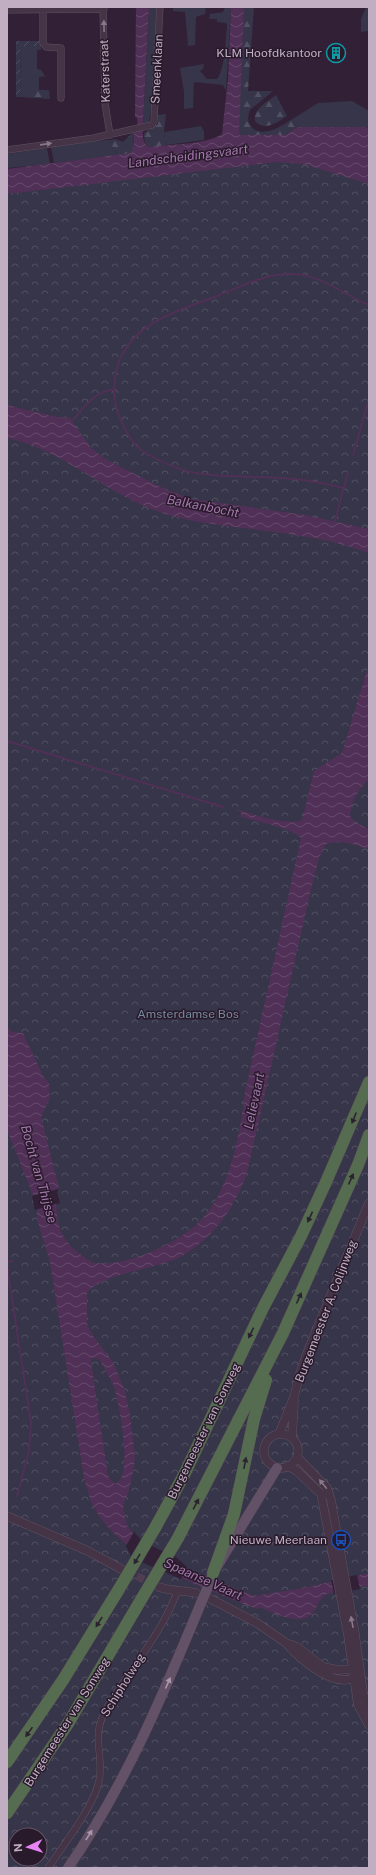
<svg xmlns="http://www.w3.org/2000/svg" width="376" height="1875" viewBox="0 0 376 1875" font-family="'Public Sans',sans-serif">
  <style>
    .grass { fill: #363549 }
    .forest { fill: url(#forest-firs) }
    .park { fill: url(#park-crowns); fill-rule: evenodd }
    .garden { fill: url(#garden-furrows) }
    .water { fill: url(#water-waves); fill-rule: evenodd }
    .pier { fill: #322136 }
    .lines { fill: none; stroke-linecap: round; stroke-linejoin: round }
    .stream { stroke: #503056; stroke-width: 2 }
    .tertiary-tunnel { stroke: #4f3d52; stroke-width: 8; stroke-dasharray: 8 4; stroke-linecap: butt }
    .minor-casing { stroke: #625164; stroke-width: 7 }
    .tertiary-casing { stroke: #625164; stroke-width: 9 }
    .primary-casing { stroke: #4d3d50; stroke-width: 11 }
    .motorway-casing { stroke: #4b3c4e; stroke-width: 13 }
    .minor { stroke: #443446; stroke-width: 6 }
    .tertiary { stroke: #443446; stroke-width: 8 }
    .primary { stroke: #635267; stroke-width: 10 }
    .motorway { stroke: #556c51; stroke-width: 12 }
    .primary-bridge-casing { stroke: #4d3d50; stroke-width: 11; stroke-linecap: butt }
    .motorway-bridge-casing { stroke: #4b3c4e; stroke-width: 13; stroke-linecap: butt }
    .primary-bridge { stroke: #635267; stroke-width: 10 }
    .motorway-bridge { stroke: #556c51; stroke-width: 12 }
    .oneway { fill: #89778b }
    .oneway2 { fill: #2c222f }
    .oneway3 { fill: #aa97ac }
    .labels { text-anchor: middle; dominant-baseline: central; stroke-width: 3; stroke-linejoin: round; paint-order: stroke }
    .poi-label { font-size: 12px; fill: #c1aec3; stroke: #281a2b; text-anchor: end }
    .street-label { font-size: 12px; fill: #c1aec3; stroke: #281a2b }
    .park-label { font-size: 12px; fill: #768a9d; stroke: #281a2b }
    .water-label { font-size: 13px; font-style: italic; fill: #a277aa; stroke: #281a2b }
  </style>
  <defs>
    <pattern id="forest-firs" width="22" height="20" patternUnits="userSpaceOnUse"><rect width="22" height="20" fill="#363549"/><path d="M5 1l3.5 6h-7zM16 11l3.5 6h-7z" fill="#515062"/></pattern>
    <pattern id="park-crowns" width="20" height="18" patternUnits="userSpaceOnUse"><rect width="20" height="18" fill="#363549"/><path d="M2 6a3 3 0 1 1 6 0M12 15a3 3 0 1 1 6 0" fill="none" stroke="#515062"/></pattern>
    <pattern id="garden-furrows" width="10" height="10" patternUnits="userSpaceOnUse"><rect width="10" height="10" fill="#363549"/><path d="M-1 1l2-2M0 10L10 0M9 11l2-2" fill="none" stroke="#515062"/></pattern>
    <pattern id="water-waves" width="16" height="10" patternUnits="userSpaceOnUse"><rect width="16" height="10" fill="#503056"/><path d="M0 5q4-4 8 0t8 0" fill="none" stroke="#674b6d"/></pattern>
  </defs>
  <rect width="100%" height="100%" fill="#322136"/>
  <path class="grass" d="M149 7H157L153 108H151L149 122 143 124Z
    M173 7H206L205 14 196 17 195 45 188 46 185 12 173 11Z
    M225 7H231L226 91 223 85 194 82 193 108 184 109V92L180 68 204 64 203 69 200 71 207 79H217C225 69 226 39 227 25L226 23 217 22V19H209L210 14 223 12Z
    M366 7H369V31L361 32V19Z
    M20 46H41V50H37V69L41 70 45 76H49L39 77V91L21 90Z
    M352 101 369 111V128L363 127H297L291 120 318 103Z
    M201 126 204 131V140L166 145 164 132Z
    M105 140H110L113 148 119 155 54 163 51 147Z
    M47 148 50 164 7 168V154Z"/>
  <path class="forest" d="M244 7H254L248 91H273L250 110C248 115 247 120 250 125 260 140 280 127 291 120L297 127 286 135H240L238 133Z
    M21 90H49L50 99 21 97Z
    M276 95 287 116C278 122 264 132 255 121 253 109 267 102 276 95Z
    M166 114 164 132 166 145C152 147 144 152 144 133L158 124V115Z
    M139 130 137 134 134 135 133 150 131 153 119 155 113 148 110 140 115 139 123 142 133 132Z"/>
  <path class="park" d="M286 156 369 175V1868H7V193ZM16 1835H40V1859H16Z"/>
  <path class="garden" d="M16 41H41V46H20L21 97H16Z"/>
  <path class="water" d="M136 7H149L143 124C143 132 141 144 150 147 170 144 206 145 222 134L228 79 231 7H244L239 133 240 135H286L297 127H363L369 128V184L303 164 276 162 7 194V169L131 153 134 143V134L138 132 137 118 135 117Z
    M7 405 57 417 70 418 91 448 107 460 167 490 193 499 305 515 369 529V553C329 538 284 533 242 528 212 524 191 522 162 513 107 495 64 450 7 438Z
    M369 663V779C359 789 351 801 350 816L356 823 369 829V849C354 845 340 838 325 845L319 858 309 898 247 1173C235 1207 214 1238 182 1256 162 1268 95 1275 87 1294V1324L93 1336 113 1362 117 1371 125 1391 130 1415 135 1455 134 1467 129 1490 123 1506 127 1525 136 1538 192 1571 254 1596 308 1587 369 1573V1585L327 1594C318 1599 318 1607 312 1614 299 1627 273 1612 259 1607L257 1609C206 1589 133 1564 100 1517 91 1506 88 1491 84 1478L50 1262 37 1219V1209L33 1195 7 1130V1026L12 1032 23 1033 43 1076 49 1083 50 1098 41 1117 59 1188 54 1192C57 1203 56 1214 59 1225 63 1242 79 1255 94 1263 114 1265 135 1259 153 1251 169 1244 187 1234 199 1222 230 1192 240 1133 245 1092L301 838C291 828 256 821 241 817V813L236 809C256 815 279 824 300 821L303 816 314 771 342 753ZM92 1358 99 1359 101 1362C105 1370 111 1379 114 1387 119 1403 134 1478 115 1484L108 1476 91 1362Z"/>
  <path class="pier" d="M58 1189V1191L57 1192 60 1203 35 1210 32 1196Z
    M134 1532 141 1540 158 1549 175 1556 187 1567 181 1579 132 1558 126 1546Z
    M357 1575 360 1589 334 1594 331 1580Z"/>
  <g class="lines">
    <path class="stream" d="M72 421C83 409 95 390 113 390
      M353 455 369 399
      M344 488C323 483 303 479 282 478 250 476 217 478 186 471 172 467 156 459 144 452 130 444 122 424 117 410 113 395 113 383 117 368 129 323 178 311 217 296 240 287 264 274 289 274 320 273 342 294 369 305
      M335 521 348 472
      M7 741 223 807
      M7 1262 13 1261
      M7 1265 31 1423 29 1451 17 1496"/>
    <path class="tertiary-tunnel" d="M126 1571 155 1585"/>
    <g class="minor-casing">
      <path id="minor" d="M103 7 105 103 110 135
        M43 9V43L46 47 61 48V98
        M7 10 104 9
        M7 150 94 138 152 125 154 121 160 7
        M48 1868C63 1846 94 1806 99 1781 104 1760 93 1739 102 1718 107 1704 117 1691 126 1679 144 1652 166 1623 177 1592"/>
    </g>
    <g class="tertiary-casing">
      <path id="tertiary" d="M279 1434 294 1397 299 1376 309 1348 369 1203
        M264 1451a17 17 0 1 1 34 0a17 17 0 1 1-34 0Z
        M292 1437 294 1401
        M297 1457 327 1488 331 1500 355 1634 363 1693 369 1711
        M288 1466 297 1471 321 1494 348 1635 358 1705 369 1725
        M7 1516 88 1551 123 1570
        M159 1587C173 1592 183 1590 196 1593
        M211 1599 257 1623 286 1643 297 1647 323 1667 338 1670 353 1669 357 1671
        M287 1644C299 1659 338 1692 358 1675"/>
    </g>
    <g class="primary-casing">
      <path id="primary" d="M207 1589 213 1573 277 1468
        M68 1868C125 1786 163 1695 201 1603"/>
    </g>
    <g class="motorway-casing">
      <path id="motorway" d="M155 1528 184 1475 263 1308 301 1236 326 1182 369 1082
        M178 1538 283 1333 358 1165 369 1135
        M213 1573 234 1514 254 1419 266 1380
        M7 1762 63 1680 119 1589
        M7 1813 69 1722 142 1598"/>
    </g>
    <use href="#minor" class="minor"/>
    <use href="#tertiary" class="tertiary"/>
    <use href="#primary" class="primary"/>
    <use href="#motorway" class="motorway"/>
    <g class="primary-bridge-casing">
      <path id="primary-bridge" d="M201 1603 207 1589"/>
    </g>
    <g class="motorway-bridge-casing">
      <path id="motorway-bridge" d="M119 1589 155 1528
        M142 1598 178 1538"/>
    </g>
    <use href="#primary-bridge" class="primary-bridge"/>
    <use href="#motorway-bridge" class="motorway-bridge"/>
  </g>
  <defs><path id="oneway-solid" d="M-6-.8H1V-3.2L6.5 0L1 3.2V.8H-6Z"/></defs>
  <g class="oneway">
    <use href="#oneway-solid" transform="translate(104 26) rotate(-91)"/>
    <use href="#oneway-solid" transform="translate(46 144) rotate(-8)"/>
    <use href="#oneway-solid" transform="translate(323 1484) rotate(-129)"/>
    <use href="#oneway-solid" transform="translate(352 1622) rotate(-101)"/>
  </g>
  <g class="oneway2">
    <use href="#oneway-solid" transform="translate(354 1118) rotate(112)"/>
    <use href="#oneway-solid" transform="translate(351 1179) rotate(-66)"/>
    <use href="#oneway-solid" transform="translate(310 1217) rotate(115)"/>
    <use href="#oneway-solid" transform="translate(299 1298) rotate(-66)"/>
    <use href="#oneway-solid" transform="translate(251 1333) rotate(116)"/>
    <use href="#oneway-solid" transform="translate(245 1463) rotate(-79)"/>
    <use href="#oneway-solid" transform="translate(196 1504) rotate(-62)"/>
    <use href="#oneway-solid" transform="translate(137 1559) rotate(121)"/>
    <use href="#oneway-solid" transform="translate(99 1622) rotate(122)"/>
    <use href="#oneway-solid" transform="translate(29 1732) rotate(125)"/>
  </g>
  <g class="oneway3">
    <use href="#oneway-solid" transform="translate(168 1683) rotate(-66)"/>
    <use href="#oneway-solid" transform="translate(89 1835) rotate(-58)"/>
  </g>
  <defs>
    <g id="building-ring" transform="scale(1)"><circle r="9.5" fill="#281a2b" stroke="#0f9aa8" stroke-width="1.5"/><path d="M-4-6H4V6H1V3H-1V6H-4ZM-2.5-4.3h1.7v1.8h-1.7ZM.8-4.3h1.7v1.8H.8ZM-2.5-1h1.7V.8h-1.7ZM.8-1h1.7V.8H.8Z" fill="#0f9aa8"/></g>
    <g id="bus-ring" transform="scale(1)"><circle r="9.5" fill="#281a2b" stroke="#1a4fb4" stroke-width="1.5"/><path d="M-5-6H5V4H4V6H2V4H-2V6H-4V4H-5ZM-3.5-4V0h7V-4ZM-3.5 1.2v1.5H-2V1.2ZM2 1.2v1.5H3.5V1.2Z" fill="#1a4fb4"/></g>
  </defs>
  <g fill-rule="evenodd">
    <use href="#building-ring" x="336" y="53"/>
    <use href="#bus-ring" x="341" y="1540"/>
  </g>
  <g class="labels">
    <g class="poi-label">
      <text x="322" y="53">KLM Hoofdkantoor</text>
      <text x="327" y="1540">Nieuwe Meerlaan</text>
    </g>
    <g class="street-label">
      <text transform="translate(157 69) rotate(-87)">Smeenklaan</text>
      <text transform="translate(105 71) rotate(-92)">Katerstraat</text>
      <text transform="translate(326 1311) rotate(-69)">Burgemeester A. Colijnweg</text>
      <text transform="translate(204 1431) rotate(-64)">Burgemeester van Sonweg</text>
      <text transform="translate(123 1685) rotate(-58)">Schipholweg</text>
      <text transform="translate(67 1722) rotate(-58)">Burgemeester van Sonweg</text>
    </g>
    <g class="park-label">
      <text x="188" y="1014">Amsterdamse Bos</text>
    </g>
    <g class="water-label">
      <text transform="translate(188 156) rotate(-7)">Landscheidingsvaart</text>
      <text transform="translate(203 506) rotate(11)">Balkanbocht</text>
      <text transform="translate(254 1101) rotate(-78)">Lelievaart</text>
      <text transform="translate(39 1174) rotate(74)">Bocht van Thijsse</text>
      <text transform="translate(203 1579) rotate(24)">Spaanse Vaart</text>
    </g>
  </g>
  <rect width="376" height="1875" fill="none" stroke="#c1aec3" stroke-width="16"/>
  <g transform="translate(28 1847) rotate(266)"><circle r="19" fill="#281a2b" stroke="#655568"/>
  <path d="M0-3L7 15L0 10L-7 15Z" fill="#e584f2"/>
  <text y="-6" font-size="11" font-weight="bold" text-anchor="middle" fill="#c1aec3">N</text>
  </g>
</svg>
